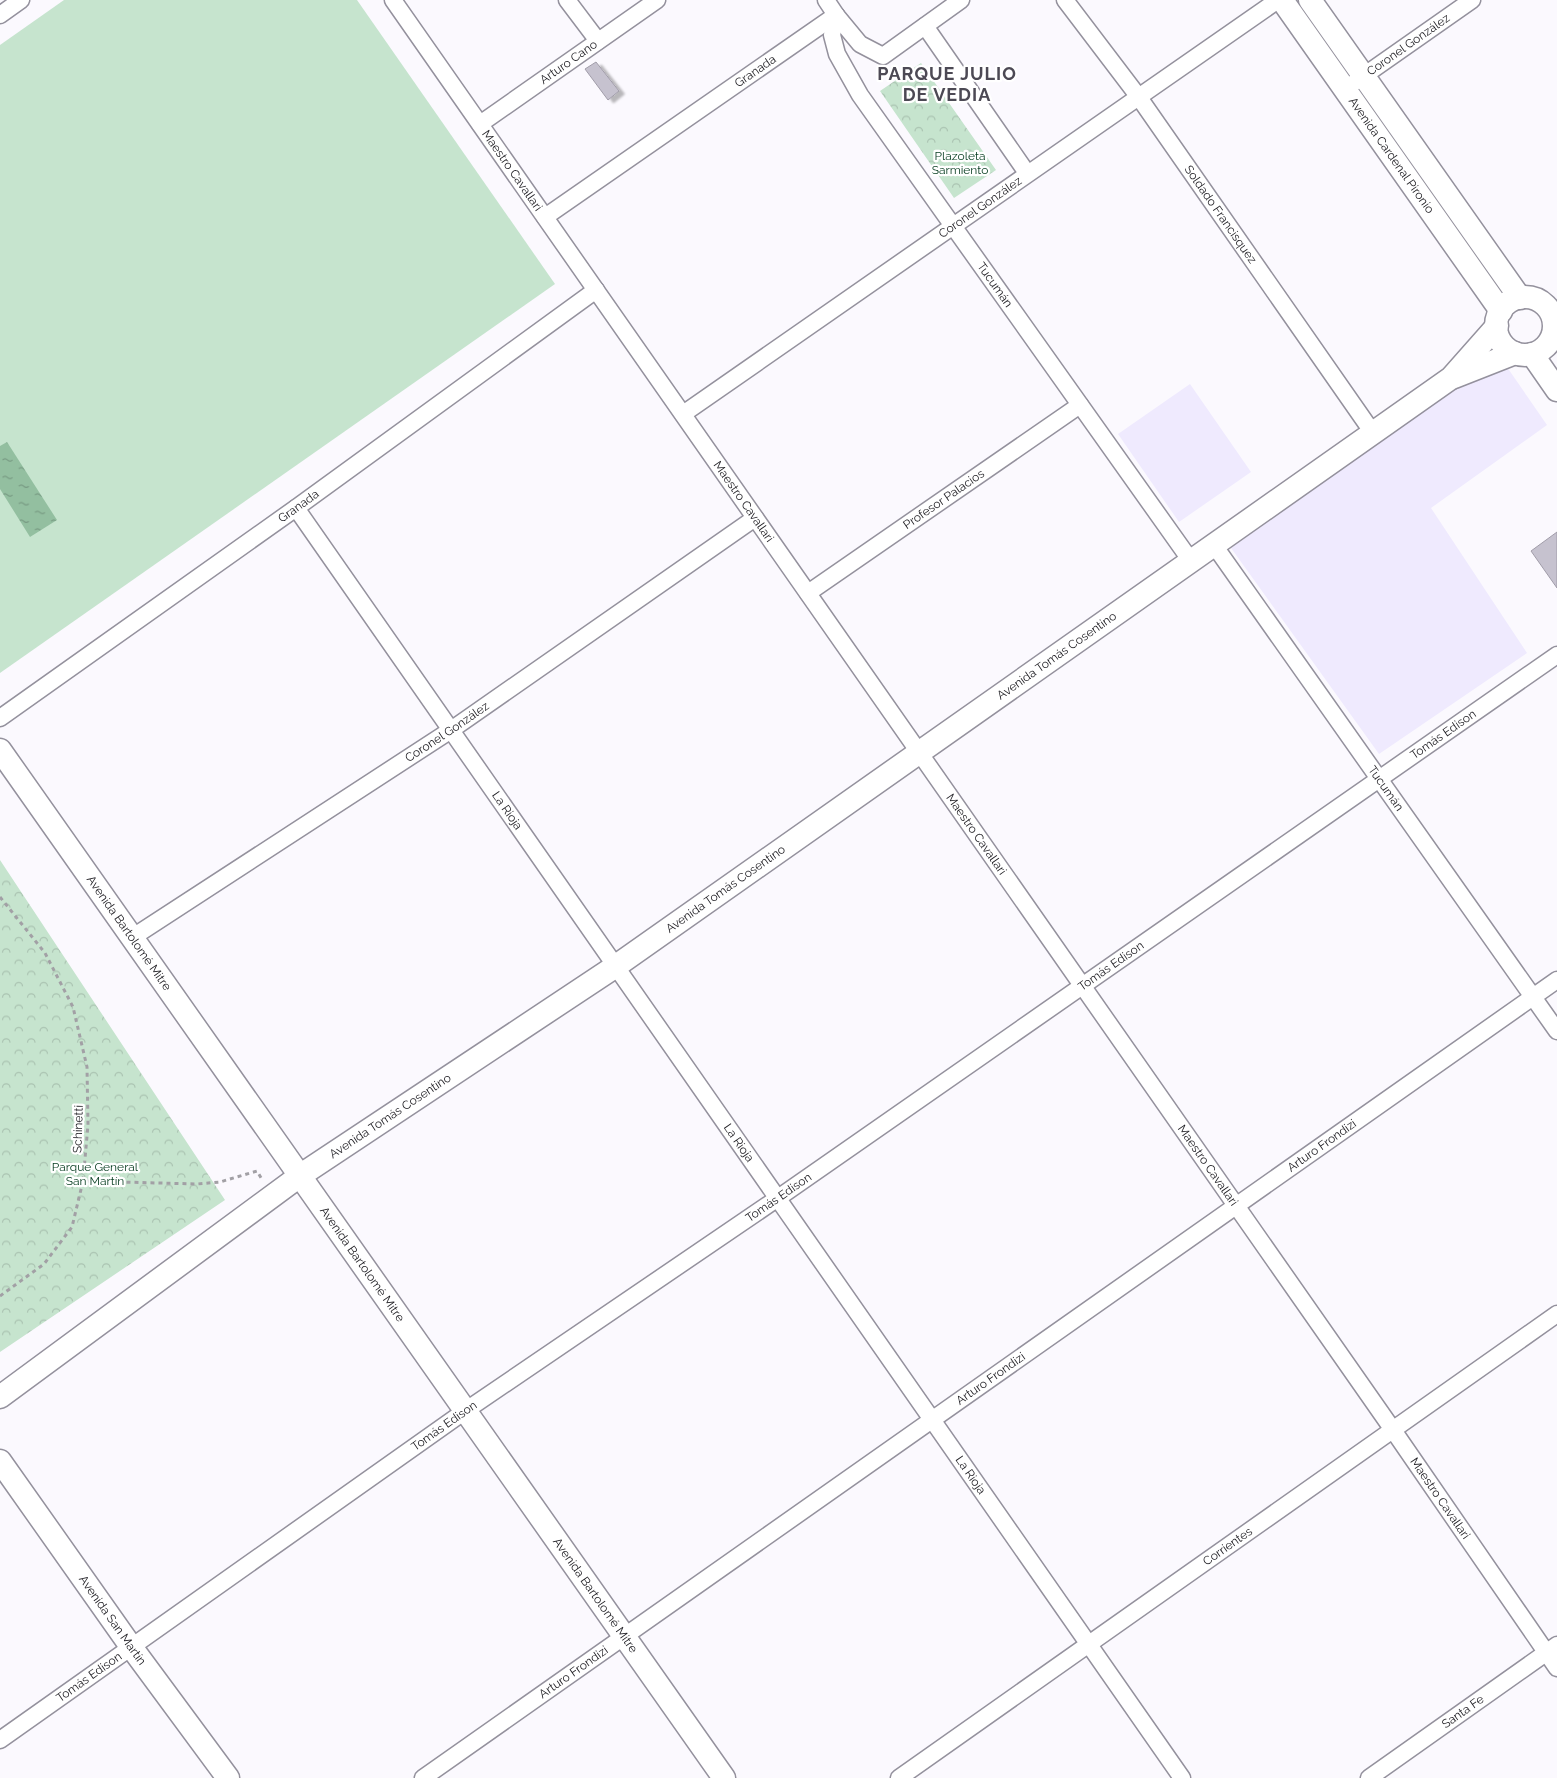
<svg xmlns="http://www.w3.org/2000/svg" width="1557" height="1778" viewBox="0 0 1557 1778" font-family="Raleway,sans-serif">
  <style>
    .built { fill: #efeafe }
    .grass { fill: #c6e4ce }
    .park { fill: url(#park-crowns) }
    .water { fill: url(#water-ripples) }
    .building { fill: #c6c2cf; stroke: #a19da9; filter: url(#shadow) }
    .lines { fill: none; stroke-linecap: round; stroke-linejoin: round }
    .street-casing { stroke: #94919d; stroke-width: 19 }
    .secondary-casing { stroke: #94919d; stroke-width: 25 }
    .path { stroke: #a2a0a5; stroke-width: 3; stroke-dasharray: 4 4; stroke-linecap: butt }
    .street { stroke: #fff; stroke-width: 16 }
    .secondary { stroke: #fff; stroke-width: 22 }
    .labels { text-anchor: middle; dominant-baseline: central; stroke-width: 4.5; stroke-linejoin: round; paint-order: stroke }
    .street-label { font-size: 12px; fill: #1d1c21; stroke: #fff }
    .park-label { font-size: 12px; fill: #033a1d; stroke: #fff }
    .district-label { font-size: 18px; font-weight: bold; letter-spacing: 1px; fill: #4c4954; stroke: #fff }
  </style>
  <defs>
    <pattern id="park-crowns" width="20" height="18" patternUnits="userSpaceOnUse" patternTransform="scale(1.25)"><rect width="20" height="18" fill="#c6e4ce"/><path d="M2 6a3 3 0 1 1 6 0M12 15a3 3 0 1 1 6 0" fill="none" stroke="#aac3b1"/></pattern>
    <pattern id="water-ripples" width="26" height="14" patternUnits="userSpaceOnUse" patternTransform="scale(1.25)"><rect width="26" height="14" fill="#93bfa0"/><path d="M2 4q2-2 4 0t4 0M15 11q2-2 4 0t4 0" fill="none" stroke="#779a82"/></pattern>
    <filter id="shadow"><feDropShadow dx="5.5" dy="3" stdDeviation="1" flood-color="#0004"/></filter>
  </defs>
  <rect width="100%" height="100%" fill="#fbf9fe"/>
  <path class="built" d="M1500 357 1547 425 1431 508 1527 653 1379 754 1231 548Z
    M1190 384 1251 472 1179 522 1118 434Z"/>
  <path class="grass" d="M64 0H357L555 284 0 673V45Z"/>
  <path class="park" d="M921 63 996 170 954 198 880 91Z
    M0 860 225 1200 0 1352Z"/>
  <path class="water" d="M7 442 57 520 30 537 0 489V446Z"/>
  <path class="building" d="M596 62 619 91 608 100 585 69Z
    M1557 532V588L1531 551Z"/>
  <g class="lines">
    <g class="street-casing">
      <g id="street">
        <path id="s1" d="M393 0 1393 1430 1557 1668"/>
        <path d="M567 0 598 41"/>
        <path d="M826 0 836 15 860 44 883 56 961 0"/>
        <path id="s2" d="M1065 0 1138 96 1373 433"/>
        <path d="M0 15 21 0"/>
        <path id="s3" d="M836 15 832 35 837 54 860 95 1191 561"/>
        <path d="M925 26 1027 173"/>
        <path id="s4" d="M1355 82 1472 0"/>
        <path id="s5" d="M480 124 657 0"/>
        <path id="s6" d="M545 217 836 15"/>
        <path id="s7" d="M683 414 1278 0"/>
        <path id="s8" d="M296 508 1182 1778"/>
        <path id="s9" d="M1214 545 1557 1031"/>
        <path id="s10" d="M808 593 1080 405"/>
        <path id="s11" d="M0 718 296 508 596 290"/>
        <path id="s12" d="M133 937 451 730 755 518"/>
        <path id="s13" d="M0 1740 465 1411 778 1198 1557 655"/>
        <path id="s14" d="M423 1778 1557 980"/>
        <path id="s15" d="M899 1778 1557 1314"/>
        <path id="s16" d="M1369 1778 1557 1645"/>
      </g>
    </g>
    <g class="secondary-casing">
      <g id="secondary">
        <path id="s17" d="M1282 0 1501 311"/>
        <path d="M1310 0 1520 298"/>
        <circle cx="1525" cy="326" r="29"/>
        <path d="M1532 354 1557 390"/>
        <path d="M1454 377 1515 353"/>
        <path id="s18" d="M0 750 724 1778"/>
        <path id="s19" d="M0 1397 301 1175 616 966 1451 378 1497 326"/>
        <path id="s20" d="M0 1461 132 1648 228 1778"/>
      </g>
    </g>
    <path class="path" d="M0 897 45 953 73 1007 87 1067 88 1125 83 1181 197 1184 220 1182 257 1171 263 1181
      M0 1296 44 1264 72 1227 83 1181"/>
    <use href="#street" class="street"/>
    <use href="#secondary" class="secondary"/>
  </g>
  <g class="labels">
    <g class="street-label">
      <text stroke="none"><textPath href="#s4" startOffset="65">Coronel González</textPath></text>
      <text stroke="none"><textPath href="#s5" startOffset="108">Arturo Cano</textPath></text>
      <text stroke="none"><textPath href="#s6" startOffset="256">Granada</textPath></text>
      <text stroke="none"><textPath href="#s17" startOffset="190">Avenida Cardenal Pironio</textPath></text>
      <text stroke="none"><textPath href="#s1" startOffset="208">Maestro Cavallari</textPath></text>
      <text stroke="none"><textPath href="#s7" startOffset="362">Coronel González</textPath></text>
      <text stroke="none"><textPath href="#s2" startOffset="265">Soldado Francisquez</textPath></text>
      <text stroke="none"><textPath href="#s3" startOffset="320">Tucumán</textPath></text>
      <text stroke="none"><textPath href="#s10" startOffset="165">Profesor Palacios</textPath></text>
      <text stroke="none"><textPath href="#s1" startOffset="612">Maestro Cavallari</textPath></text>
      <text stroke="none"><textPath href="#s11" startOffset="366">Granada</textPath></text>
      <text stroke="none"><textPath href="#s19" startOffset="1291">Avenida Tomás Cosentino</textPath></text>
      <text stroke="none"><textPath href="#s12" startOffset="375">Coronel González</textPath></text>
      <text stroke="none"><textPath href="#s13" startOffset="1759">Tomás Edison</textPath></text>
      <text stroke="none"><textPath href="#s9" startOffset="298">Tucumán</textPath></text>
      <text stroke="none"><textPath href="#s8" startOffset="369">La Rioja</textPath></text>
      <text stroke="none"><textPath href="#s1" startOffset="1018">Maestro Cavallari</textPath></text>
      <text stroke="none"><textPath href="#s19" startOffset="886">Avenida Tomás Cosentino</textPath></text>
      <text stroke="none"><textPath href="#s18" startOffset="224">Avenida Bartolomé Mitre</textPath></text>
      <text stroke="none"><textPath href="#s13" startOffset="1354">Tomás Edison</textPath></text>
      <text stroke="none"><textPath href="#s19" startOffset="481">Avenida Tomás Cosentino</textPath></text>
      <text transform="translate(78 1129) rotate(-88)">Schinetti</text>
      <text stroke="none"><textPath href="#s8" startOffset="774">La Rioja</textPath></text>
      <text stroke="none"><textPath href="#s14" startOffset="1099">Arturo Frondizi</textPath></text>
      <text stroke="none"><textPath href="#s1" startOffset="1422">Maestro Cavallari</textPath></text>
      <text stroke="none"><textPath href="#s13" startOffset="949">Tomás Edison</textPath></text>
      <text stroke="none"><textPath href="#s18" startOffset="629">Avenida Bartolomé Mitre</textPath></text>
      <text stroke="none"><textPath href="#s14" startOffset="694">Arturo Frondizi</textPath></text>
      <text stroke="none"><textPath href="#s13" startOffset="544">Tomás Edison</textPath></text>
      <text stroke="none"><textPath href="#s8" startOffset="1179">La Rioja</textPath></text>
      <text stroke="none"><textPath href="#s1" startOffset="1828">Maestro Cavallari</textPath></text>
      <text stroke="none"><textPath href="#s15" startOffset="402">Corrientes</textPath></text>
      <text stroke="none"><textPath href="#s18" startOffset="1034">Avenida Bartolomé Mitre</textPath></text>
      <text stroke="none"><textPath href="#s20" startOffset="195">Avenida San Martín</textPath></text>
      <text stroke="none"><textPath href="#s14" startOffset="184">Arturo Frondizi</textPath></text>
      <text stroke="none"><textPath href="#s13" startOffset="109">Tomás Edison</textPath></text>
      <text stroke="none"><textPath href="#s16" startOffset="115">Santa Fe</textPath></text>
    </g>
    <g class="park-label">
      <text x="960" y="156">Plazoleta<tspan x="960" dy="14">Sarmiento</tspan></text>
      <text x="95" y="1167">Parque General<tspan x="95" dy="14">San Martín</tspan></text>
    </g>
    <g class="district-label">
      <text x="947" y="73">PARQUE JULIO<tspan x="947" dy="21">DE VEDIA</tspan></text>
    </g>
  </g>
</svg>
